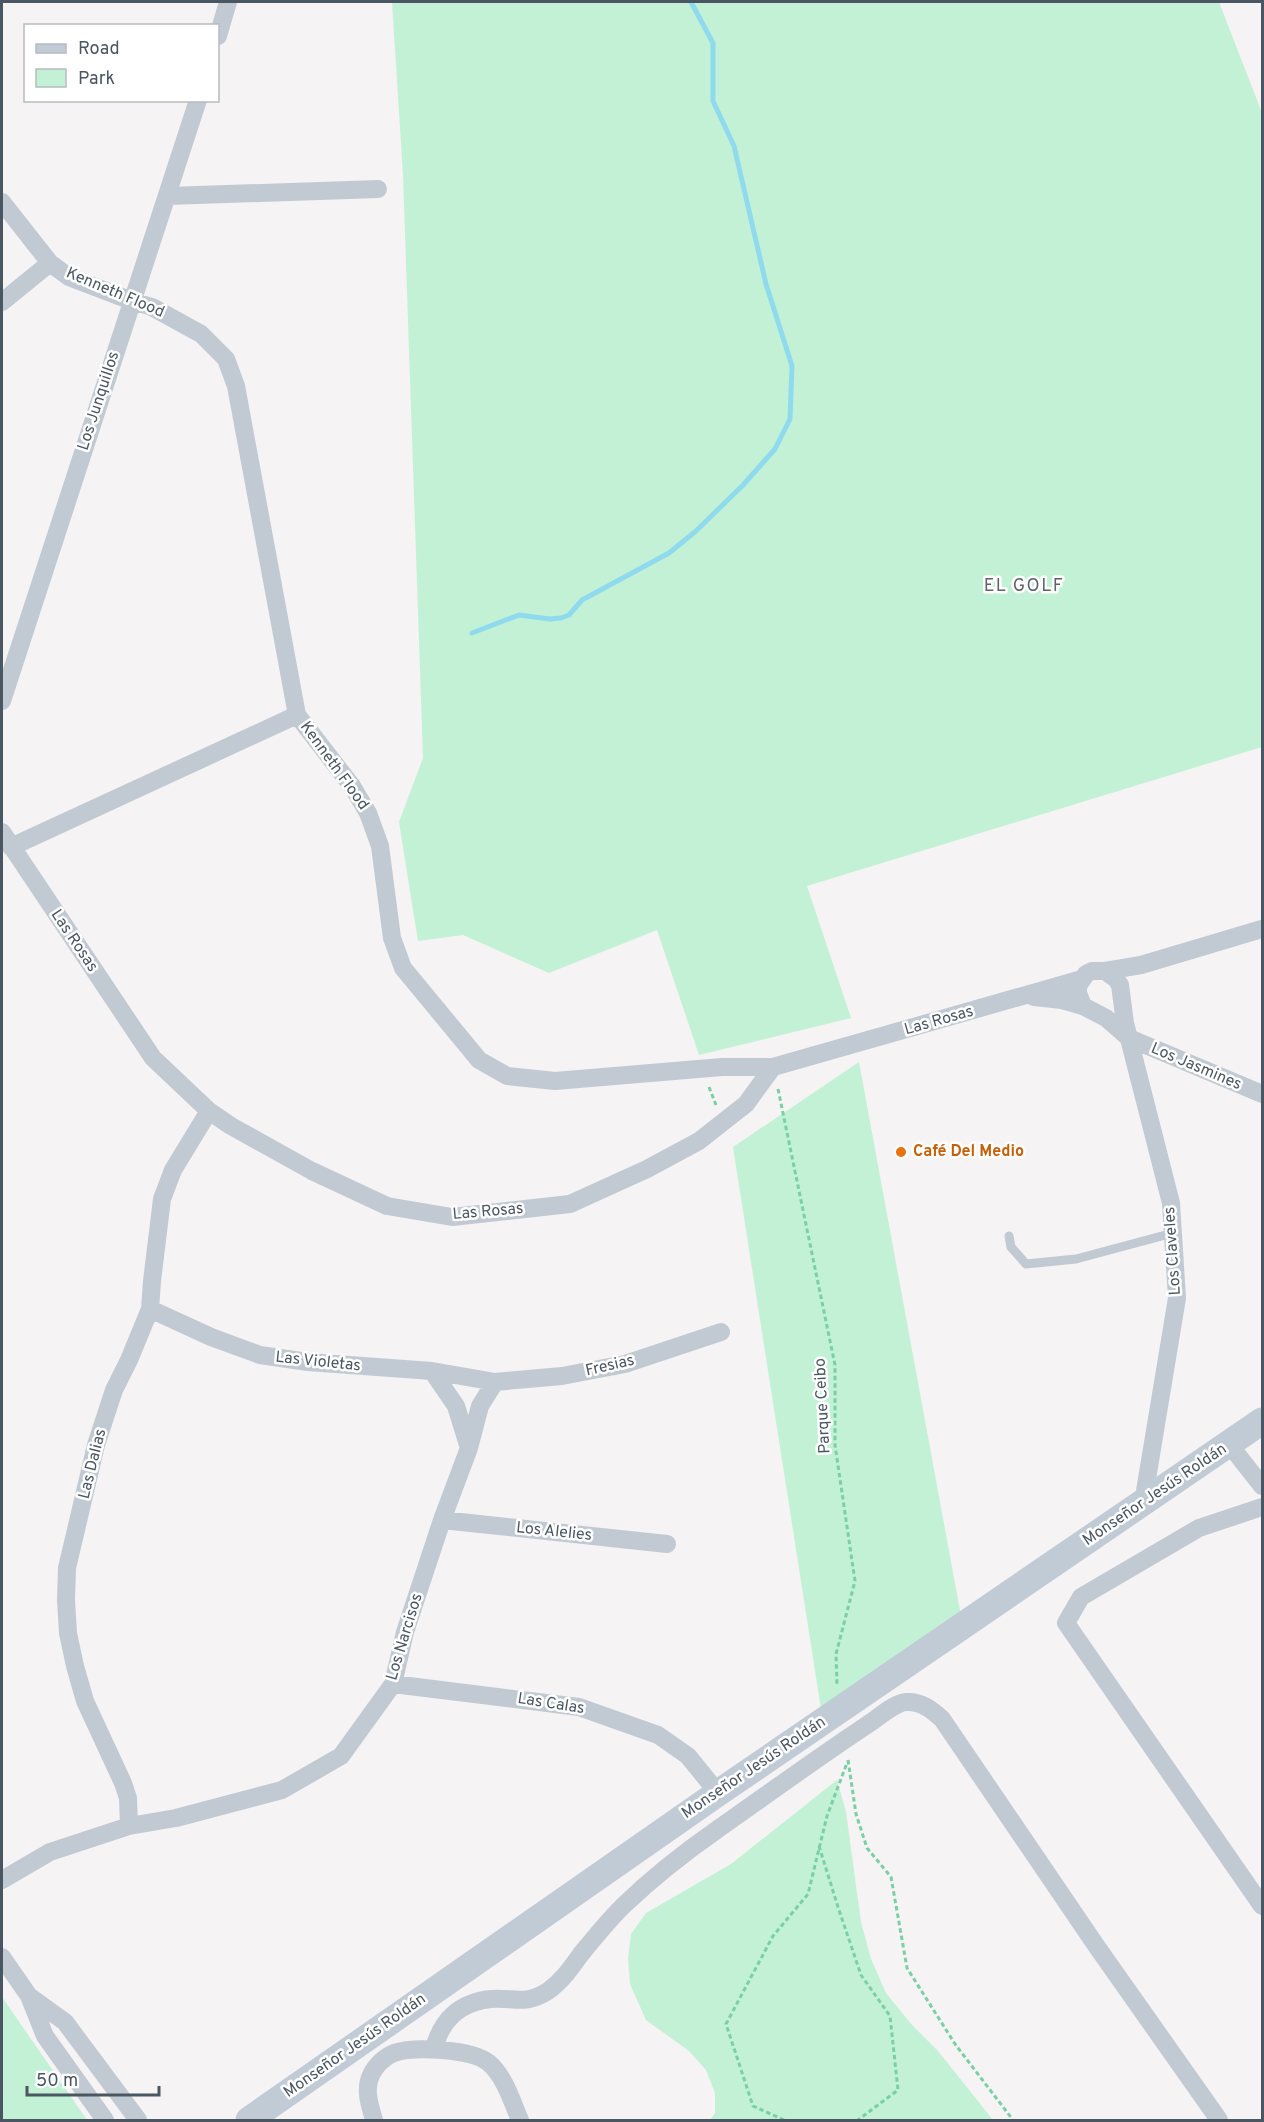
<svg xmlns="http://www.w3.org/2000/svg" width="1264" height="2122" viewBox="0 0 1264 2122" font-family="Overpass,sans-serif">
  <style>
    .green { fill: #c3f1d5 }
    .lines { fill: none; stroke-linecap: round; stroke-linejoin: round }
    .stream { stroke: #90daee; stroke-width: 5 }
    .path { stroke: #7ad0a6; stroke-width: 3; stroke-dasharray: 4.5 3; stroke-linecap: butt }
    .lane { stroke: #c1cad2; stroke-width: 9 }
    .street { stroke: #c1cad2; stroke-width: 18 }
    .secondary { stroke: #c1cbd6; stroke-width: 27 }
    .food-dot { fill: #e8710a; stroke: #fff; stroke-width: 2 }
    .labels { text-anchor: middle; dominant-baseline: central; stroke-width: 5; stroke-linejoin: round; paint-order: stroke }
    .street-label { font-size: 16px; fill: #4a5661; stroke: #fff }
    .food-label { font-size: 16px; font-weight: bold; fill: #c56008; stroke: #fff; text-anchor: start }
    .neighbourhood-label { font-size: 18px; letter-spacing: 1.5px; fill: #5f6368; stroke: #fff }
  </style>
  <rect width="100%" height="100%" fill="#f5f3f3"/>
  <path class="green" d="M392 2H1219L1262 113V747L807 886 851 1018 699 1055 657 930 549 973 463 935 418 941 399 822 423 758 403 175Z
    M859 1062 961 1616 821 1709 733 1147Z
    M837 1780 846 1812 861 1922 871 1959 886 1993 912 2025 938 2051 993 2120H710L715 2113V2093L706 2070 689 2051 646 2020 630 1984 628 1958 631 1934 646 1913 731 1864Z
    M2 1997 87 2120H2Z"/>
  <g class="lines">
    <path class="stream" d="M472 633 519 615 550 619 561 618 569 615 582 600 669 553 696 531 743 485 775 449 790 419 792 366 766 284 734 146 713 101V43L691 2"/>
    <path class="path" d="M709 1087 716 1105
      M778 1089 835 1365V1445L855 1581 836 1654 837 1685
      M848 1760 856 1814 867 1848 891 1877 907 1968 955 2044 1013 2120
      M819 1846 838 1907 861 1975 890 2016 898 2090 858 2120
      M784 2120 753 2106 726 2024 773 1936 808 1894 827 1816 847 1763"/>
    <path class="lane" d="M1009 1236 1011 1247 1026 1264 1076 1259 1173 1233"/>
    <path class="street" d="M218 36 228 2
      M168 196 378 189
      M2 202 50 263 69 277 132 301 152 307 201 334 226 359 236 386 297 715 352 786 368 813 380 846 392 938 403 968 479 1060 507 1076 555 1081 722 1067H773L1082 979
      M2 302 50 263
      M2 701 198 100
      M2 832 153 1058 209 1111 231 1126 312 1171 387 1206 452 1217 570 1204 647 1169 699 1141 746 1104 773 1067
      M11 847 297 715
      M1105 971 1141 965 1262 929
      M1034 997 1062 1000 1083 1006 1106 1018 1129 1038 1262 1094
      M1083 1006 1078 993V986L1086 974 1092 971H1105L1116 979 1120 985 1125 1023 1171 1203 1177 1298 1143 1503
      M150 1309 211 1337 260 1355 308 1362 432 1371 495 1382 562 1376 625 1364 721 1332
      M1229 1444 1262 1486
      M469 1448 480 1406 495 1382
      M1262 1507 1199 1528 1081 1597 1066 1623 1262 1906
      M442 1520 667 1544
      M393 1684 579 1707 658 1735 688 1756 718 1793
      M129 1826 128 1798 123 1783 85 1701 75 1666 68 1633 66 1600 67 1568 96 1445 114 1390 129 1360 150 1309 152 1281 162 1199 173 1170 209 1111
      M2 1880 50 1852 129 1826 176 1818 282 1790 341 1756 393 1684 405 1632 442 1520 469 1448 456 1406 432 1371
      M2 1957 29 1996 45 2036 105 2120
      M29 1996 65 2022 138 2120
      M434 2049C441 2020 460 2002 491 1999 513 1997 525 2006 548 1991 562 1981 571 1968 581 1954 594 1938 608 1921 623 1906 652 1878 685 1852 718 1829 768 1794 817 1758 867 1725 878 1718 894 1703 906 1702 921 1701 932 1710 942 1719L1095 1944 1219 2120
      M374 2120C370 2106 364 2090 371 2075 375 2066 384 2057 394 2053 414 2046 472 2049 489 2063 505 2077 512 2102 520 2120"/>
    <path class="secondary" d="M249 2120 718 1793 1262 1421"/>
  </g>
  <circle class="food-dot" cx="901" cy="1152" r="6"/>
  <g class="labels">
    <g class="street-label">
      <text transform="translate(115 293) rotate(23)">Kenneth Flood</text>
      <text transform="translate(99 401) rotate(-72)">Los Junquillos</text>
      <text transform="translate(334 766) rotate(54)">Kenneth Flood</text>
      <text transform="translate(74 941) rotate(56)">Las Rosas</text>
      <text transform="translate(939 1021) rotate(-16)">Las Rosas</text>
      <text transform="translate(1196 1067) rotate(23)">Los Jasmines</text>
      <text transform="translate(488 1212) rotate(-5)">Las Rosas</text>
      <text transform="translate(1173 1251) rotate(-94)">Los Claveles</text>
      <text transform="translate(318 1362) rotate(6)">Las Violetas</text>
      <text transform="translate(610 1366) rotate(-13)">Fresias</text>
      <text transform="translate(823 1406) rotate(-93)">Parque Ceibo</text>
      <text transform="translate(93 1464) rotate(-76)">Las Dalias</text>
      <text transform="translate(1155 1495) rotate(-34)">Monseñor Jesús Roldán</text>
      <text transform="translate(554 1532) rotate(6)">Los Alelies</text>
      <text transform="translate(405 1637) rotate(-73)">Los Narcisos</text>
      <text transform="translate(551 1704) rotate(9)">Las Calas</text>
      <text transform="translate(754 1768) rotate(-34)">Monseñor Jesús Roldán</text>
      <text transform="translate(355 2046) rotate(-35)">Monseñor Jesús Roldán</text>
    </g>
    <g class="food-label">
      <text x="913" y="1152">Café Del Medio</text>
    </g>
    <g class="neighbourhood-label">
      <text x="1024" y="586">EL GOLF</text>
    </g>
  </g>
  <rect width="1264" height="2122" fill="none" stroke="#4a5661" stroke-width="6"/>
  <rect x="24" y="24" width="195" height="78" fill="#ffffff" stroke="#b7bbc0" stroke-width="1.5"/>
  <rect x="36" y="44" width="30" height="9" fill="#c1cbd6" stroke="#b7bbc0" stroke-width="1.5"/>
  <text x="78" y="54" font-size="18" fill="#4a5661">Road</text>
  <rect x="36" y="69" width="30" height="18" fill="#c3f1d5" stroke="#b7bbc0" stroke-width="1.5"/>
  <text x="78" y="84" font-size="18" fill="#4a5661">Park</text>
  <path d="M27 2086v9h132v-9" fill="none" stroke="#4a5661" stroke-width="3"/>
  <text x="36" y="2086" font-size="18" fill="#4a5661" stroke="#ffffff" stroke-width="4.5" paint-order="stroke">50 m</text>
</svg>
